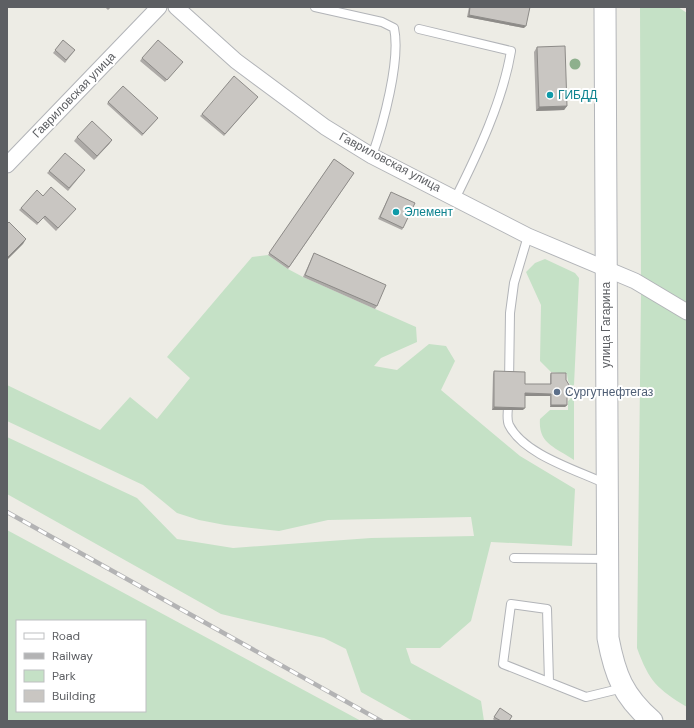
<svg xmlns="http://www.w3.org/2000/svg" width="694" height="728" viewBox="0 0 694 728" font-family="'DM Sans',sans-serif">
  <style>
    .green { fill: #c5e1c6; fill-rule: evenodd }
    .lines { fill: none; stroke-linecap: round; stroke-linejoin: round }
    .service-casing { stroke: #b2b4b8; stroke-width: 10 }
    .minor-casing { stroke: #b2b4b8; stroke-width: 17 }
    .secondary-casing { stroke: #b4b6ba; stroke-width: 23 }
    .service { stroke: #fff; stroke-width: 8 }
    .minor { stroke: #fff; stroke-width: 15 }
    .secondary { stroke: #fff; stroke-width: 21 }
    .rail-casing { stroke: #b3b3b4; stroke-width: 4.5 }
    .rail { stroke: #fff; stroke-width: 3; stroke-dasharray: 9; stroke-linecap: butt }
    .tree { fill: #8eb08d }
    .wall { fill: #adaaa7 }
    .shaded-wall { fill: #8d8b88 }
    .building { fill: #c9c6c2; stroke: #8d8b88 }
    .culture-dot { fill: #0f9aa8; stroke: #fff; stroke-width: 1.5 }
    .service-dot { fill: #5c6f8a; stroke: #fff; stroke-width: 1.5 }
    .labels { text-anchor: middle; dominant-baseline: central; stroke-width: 4; stroke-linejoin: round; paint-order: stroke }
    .street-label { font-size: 12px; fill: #5d5f63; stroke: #fff }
    .culture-label { font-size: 12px; fill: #0d838f; stroke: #fff; text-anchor: start }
    .service-label { font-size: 12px; fill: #4e5e75; stroke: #fff; text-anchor: start }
  </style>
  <rect width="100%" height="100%" fill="#edece5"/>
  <path class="green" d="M640 7H678L687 13V707C657 689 649 681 637 648L641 292Z
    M268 255 288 269 303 277 416 327 417 342 381 358 374 366 397 370 429 344 446 346 455 361 441 390 520 456 575 489 572 546 491 542 471 621 440 648H406L411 663 481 701 484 721H413L361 692 346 649 324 638 221 614 7 494V437L137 498 177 539 233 548 371 538 474 536 471 517 328 520 279 531 225 525 199 520 177 513 143 485 7 421V385L100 430 130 397 157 419 190 378 167 357 252 257Z
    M545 259 575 273 579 278 574 385 571 386 568 381 567 374 551 372 540 361 541 305 526 272 535 263Z
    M571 398 574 399V460C555 447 538 444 540 419L550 410H568V401Z
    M7 530 350 715 361 721H7ZM17 621H145V711H17Z"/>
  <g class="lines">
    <g class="service-casing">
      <path id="service" d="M315 7 382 22 394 28C401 60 383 125 372 156
        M419 29 511 51C503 100 478 153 456 197
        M509 383 510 313 514 283 528 236
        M509 400C508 407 506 419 509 425 524 455 577 470 606 484
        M514 558 608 559
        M549 682 547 609 511 604 503 664 586 697 623 688"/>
    </g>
    <g class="minor-casing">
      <path id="minor" d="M176 7 236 61 325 127 372 156 528 236 635 281 687 312
        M7 165 159 7"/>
    </g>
    <g class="secondary-casing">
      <path id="secondary" d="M605 7 608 638C615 675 623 696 652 721"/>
    </g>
    <use href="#service" class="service"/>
    <use href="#minor" class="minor"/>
    <use href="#secondary" class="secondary"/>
    <g class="rail-casing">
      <path id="rail" d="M7 512 381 721"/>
    </g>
    <use href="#rail" class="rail"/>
  </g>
  <circle class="tree" cx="575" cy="64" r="5.5"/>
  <path class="wall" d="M105 7H111L108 10Z
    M469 7H530L524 28 467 17Z
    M63 40 75 50 65 63 53 53Z
    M537 47 567 106 564 110 536 111 534 52Z
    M142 58 181 64 165 82 140 61Z
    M258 97 224 136 200 116 202 114Z
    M108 102 158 118 142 136 107 104Z
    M77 137 112 140 109 144 94 160 74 141Z
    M334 159 354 173 288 269 268 255Z
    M85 170 68 191 47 173 49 171Z
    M391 192 403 228 402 230 378 219Z
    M43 196 74 211 56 231 43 218 37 225 19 210 21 208Z
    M314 253 377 306 375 309 303 277Z
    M494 371 525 384H550V375L551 373 567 398V405L565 407H550V396H525L523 410H492L493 374Z
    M500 708 509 721H495L493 719Z"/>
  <path class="shaded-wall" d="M469 15 526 26 524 28 467 17Z
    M567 106 564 110 536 111 539 107Z
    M112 140 109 144 94 160 97 156Z
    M26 239 23 244 7 260V258Z
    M525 393 551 394 550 396H523Z
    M551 405H567L565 407H550Z
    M494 407 525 408 523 410H492Z"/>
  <path class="building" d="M470 7H530L526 26 469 15Z
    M63 40 75 50 66 60 55 50Z
    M158 40 183 62 167 80 142 58Z
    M565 46 567 106 539 107 537 47Z
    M234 76 258 97 225 134 202 114Z
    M123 86 158 118 143 134 108 102Z
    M92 121 112 140 97 156 77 137Z
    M65 153 85 170 69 188 49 171Z
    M334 159 354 173 289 267 269 253Z
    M51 187 76 209 58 228 45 216 38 223 21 208 37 190 43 196Z
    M391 192 415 203 403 228 380 217Z
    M9 222 26 239 7 258V224Z
    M314 253 386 285 377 306 305 275Z
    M494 371 525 372V384H551V373H566V380L571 388 567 398V405H551V394L525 393V408L494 407Z
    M500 708 512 716 509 721H501L494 717Z"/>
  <g class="culture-dot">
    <circle cx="550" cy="95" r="4"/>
    <circle cx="396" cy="212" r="4"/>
  </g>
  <circle class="service-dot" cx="557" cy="392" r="4"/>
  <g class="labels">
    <g class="street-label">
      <text transform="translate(74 95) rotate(-46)">Гавриловская улица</text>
      <text transform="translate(390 162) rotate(28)">Гавриловская улица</text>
      <text transform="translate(606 325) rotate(-90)">улица Гагарина</text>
    </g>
    <g class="culture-label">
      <text x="558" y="95">ГИБДД</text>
      <text x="404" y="212">Элемент</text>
    </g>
    <g class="service-label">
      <text x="565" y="392">Сургутнефтегаз</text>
    </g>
  </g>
  <rect width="694" height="728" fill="none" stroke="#5d5f63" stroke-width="16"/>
  <rect x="16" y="620" width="130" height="92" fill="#ffffff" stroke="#bebfc1"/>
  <rect x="24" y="633" width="20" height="6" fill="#ffffff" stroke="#bebfc1"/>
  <text x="52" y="640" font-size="12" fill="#5d5f63">Road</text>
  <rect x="24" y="653" width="20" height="6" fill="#b3b3b4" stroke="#bebfc1"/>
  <text x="52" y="660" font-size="12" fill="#5d5f63">Railway</text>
  <rect x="24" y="670" width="20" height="12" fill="#c5e1c6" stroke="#bebfc1"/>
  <text x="52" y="680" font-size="12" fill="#5d5f63">Park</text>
  <rect x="24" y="690" width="20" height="12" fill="#c9c6c2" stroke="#bebfc1"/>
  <text x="52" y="700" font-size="12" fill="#5d5f63">Building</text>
</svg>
